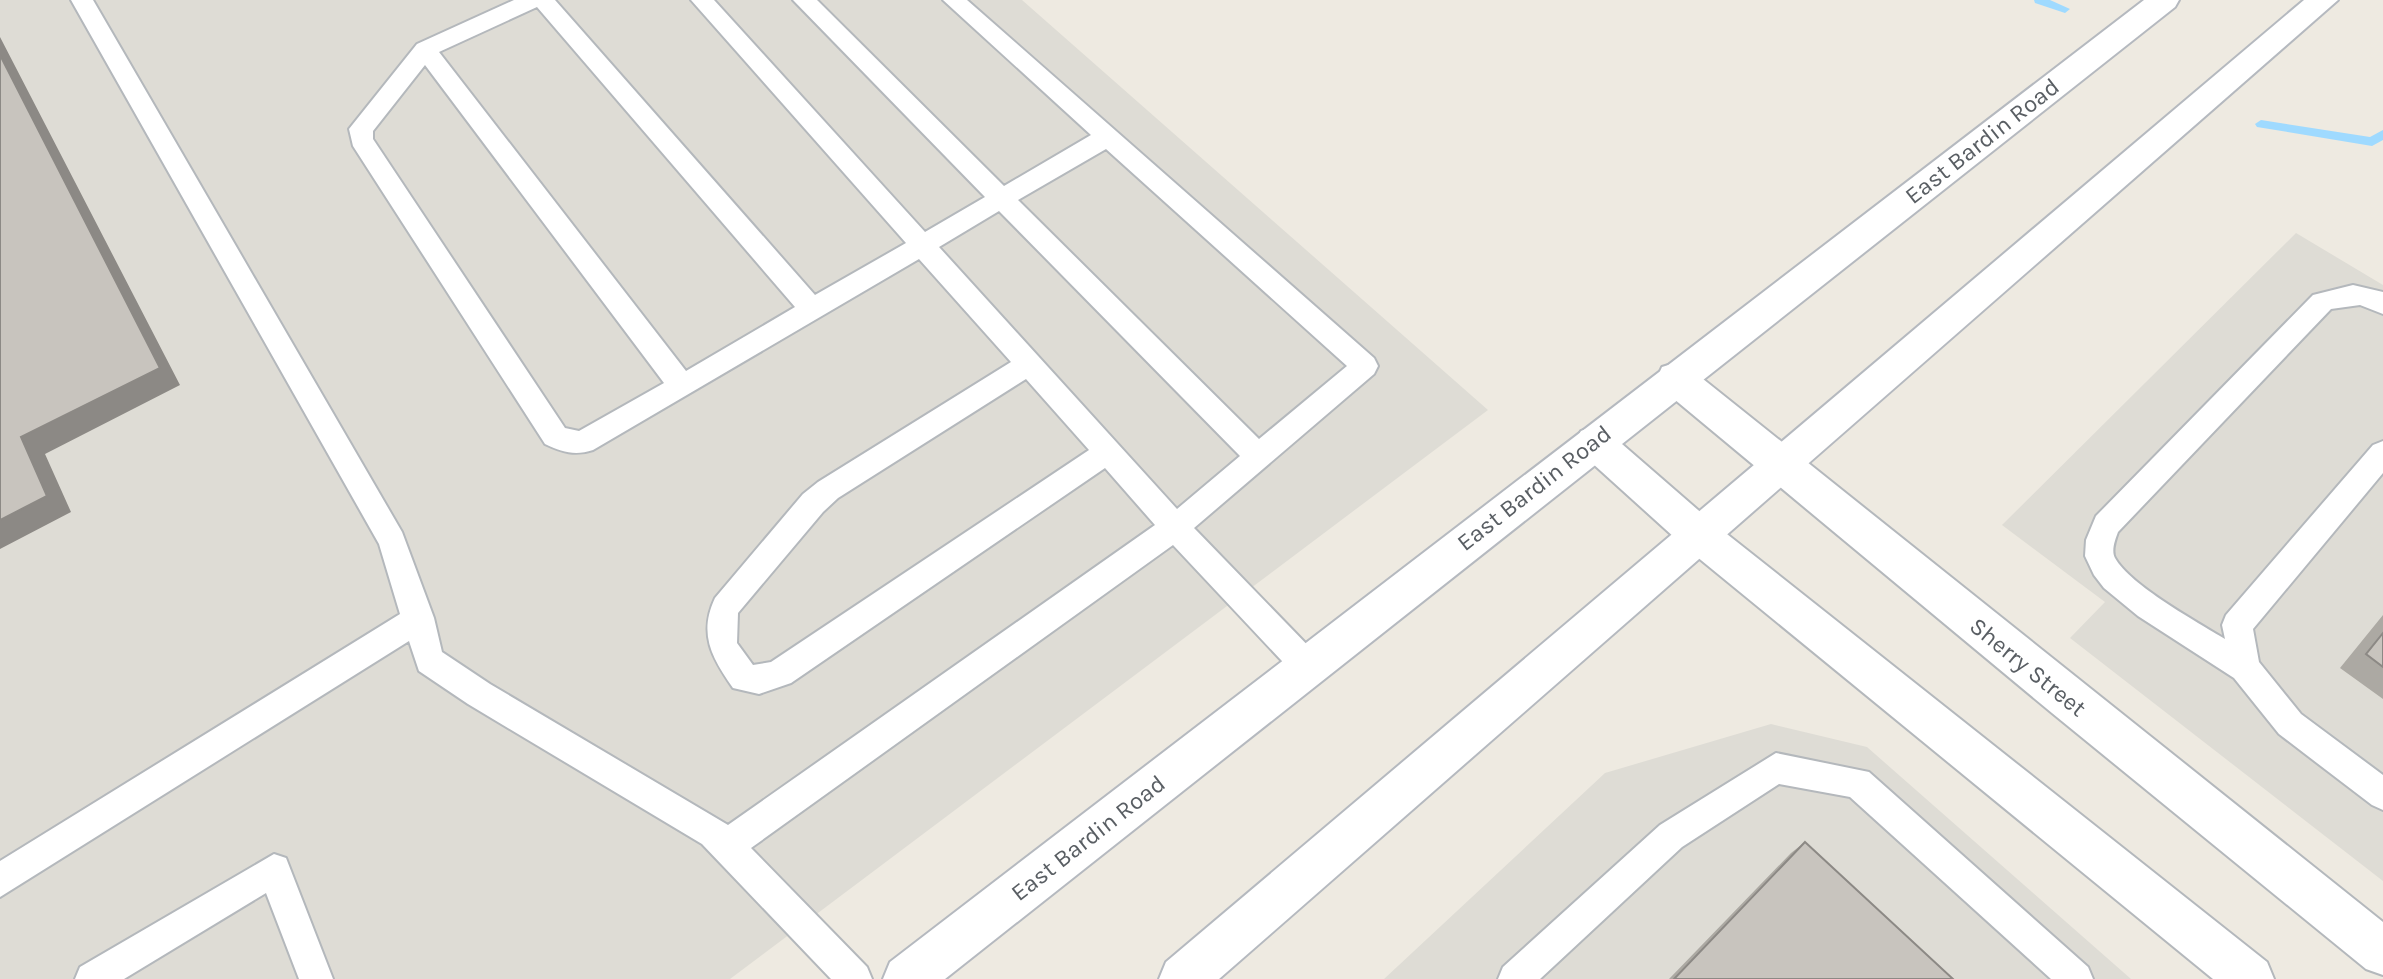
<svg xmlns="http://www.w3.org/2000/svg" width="2383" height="979" viewBox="0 0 2383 979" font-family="Karla,sans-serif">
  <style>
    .industrial { fill: #dedcd5 }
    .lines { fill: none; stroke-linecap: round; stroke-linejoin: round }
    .stream { fill: #9fdaff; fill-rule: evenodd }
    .lane-casing { stroke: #b4b8bc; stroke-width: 4 }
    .street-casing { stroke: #b4b8bc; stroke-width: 4 }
    .secondary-casing { stroke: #b5b9bf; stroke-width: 4 }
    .lane { fill: #fff; fill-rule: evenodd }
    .street { fill: #fff; fill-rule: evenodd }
    .secondary { fill: #fff; fill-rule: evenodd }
    .wall { fill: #aca9a3 }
    .shaded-wall { fill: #8c8985 }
    .building { fill: #c8c4be; stroke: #8c8985; stroke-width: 2 }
    .labels { text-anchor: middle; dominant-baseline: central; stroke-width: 5; stroke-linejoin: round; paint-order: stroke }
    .street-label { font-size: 24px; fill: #595e63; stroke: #fff }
  </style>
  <rect width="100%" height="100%" fill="#eeeae1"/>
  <path class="industrial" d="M0 0H1022L1488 410 730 979H0Z
    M2296 233 2383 285V881L2070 638 2105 602 2002 525Z
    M1771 724 1867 747 2131 979H1384L1605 773Z"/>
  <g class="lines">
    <path class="stream" d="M2034 0H2050L2070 9 2065 13 2035 3Z
      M2261 120 2370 137 2383 130V140L2372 146 2257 127 2255 124Z"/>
    <g class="lane-casing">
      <path id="lane" d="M71 0H93L402 532 434 618 442 652 490 684 728 825 1155 525 1105 468 791 683 759 694 733 688C712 658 698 634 715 598L803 494 818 482 1011 362 919 259 593 450C575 456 562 452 545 444L353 146 349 129 417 44 514 0H555L815 295 906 243 691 0H714L925 232 985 197 793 0H817L1004 186 1091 135 943 0H967L1374 358 1378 366 1374 374 1194 528 1318 656 1322 666 1318 676 1307 680 1296 676 1173 545 751 848 867 967 872 979H831L702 844 468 704 419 671 409 641 0 897V861L400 614 379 544ZM537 7 795 307 686 371 439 52ZM425 65 664 383 579 431 565 428 373 139V131ZM1106 149 1347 366 1259 439 1018 200ZM999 211 1240 456 1177 509 939 247ZM1026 379 1089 450 771 662 753 665 737 643 738 613 823 512 838 498Z
        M2353 285 2383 292V314L2360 305 2331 309 2118 532C2115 540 2111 551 2115 558 2130 585 2197 622 2225 639L2222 625 2226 615 2373 445 2383 441V473L2253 629 2259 662 2301 714 2383 775V810L2372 805 2279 734 2234 678 2138 616 2104 588 2094 575 2085 556 2086 540 2096 516 2313 295Z
        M1776 753 1869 772 2088 967 2093 979H2051L1850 797 1779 784 1682 847 1540 979H1498L1503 967 1660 825Z
        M274 854 286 858 333 979H299L266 893 124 979H75L80 967Z"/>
    </g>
    <g class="street-casing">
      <path id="street" d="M1675 363 1688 367 2383 922V975L2366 969 2052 713 1662 389 1657 378 1662 367Z
        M1594 426 1607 431 1713 523 2267 962 2274 979H2213L1685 547 1581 453 1575 442 1581 431Z"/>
    </g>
    <g class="secondary-casing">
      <path id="secondary" d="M2144 0H2179L2175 7 945 979H883L890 962Z
        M2304 0H2338L1219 979H1159L1166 962Z"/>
    </g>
    <use href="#lane" class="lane"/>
    <use href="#street" class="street"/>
    <use href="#secondary" class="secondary"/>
  </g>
  <path class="wall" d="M2383 615V699L2340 668Z
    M1805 842 1953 979H1669L1791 853Z"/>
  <path class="shaded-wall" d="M0 37 180 385 45 454 71 512 0 549Z"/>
  <path class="building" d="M0 55 160 368 21 437 47 496 0 520Z
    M2383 633V667L2366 654Z
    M1805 842 1953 979H1674Z"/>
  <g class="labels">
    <g class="street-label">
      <text transform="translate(1982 141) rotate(-38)">East Bardin Road</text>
      <text transform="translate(1534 488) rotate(-38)">East Bardin Road</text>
      <text transform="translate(2028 667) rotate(39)">Sherry Street</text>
      <text transform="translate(1088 838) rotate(-38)">East Bardin Road</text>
    </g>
  </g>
</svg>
